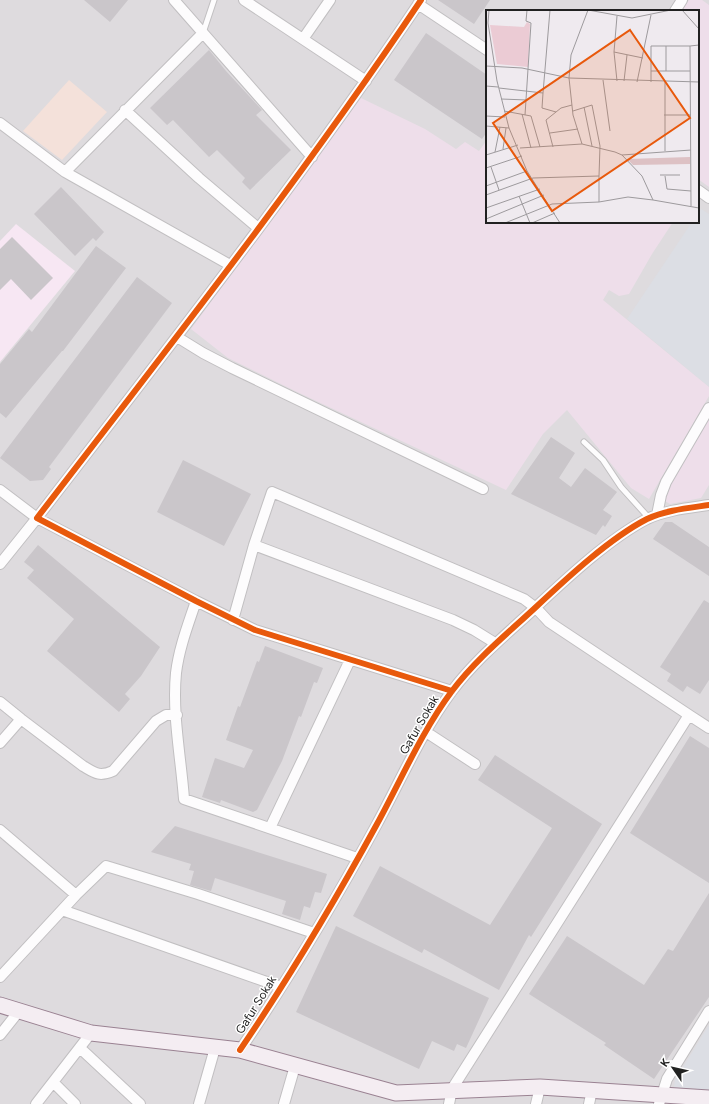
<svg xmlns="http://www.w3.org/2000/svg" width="709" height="1104" viewBox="0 0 709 1104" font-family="Figtree,sans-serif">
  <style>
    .residential { fill: #dedbde; fill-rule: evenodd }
    .industrial { fill: #dcdee4 }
    .education { fill: #f7e7f3 }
    .farmland { fill: #eedeea }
    .park { fill: #f4e1da }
    .building { fill: #cac6ca }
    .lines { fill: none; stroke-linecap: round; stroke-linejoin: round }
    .lane-casing { stroke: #c1bfc1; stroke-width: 7 }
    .street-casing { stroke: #c1bfc1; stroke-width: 12 }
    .secondary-casing { stroke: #9a8292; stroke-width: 17 }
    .lane { stroke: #fdfcfd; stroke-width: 5 }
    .street { stroke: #fdfcfd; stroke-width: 10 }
    .secondary { stroke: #f4edf2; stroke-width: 15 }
    .cycleway-casing { stroke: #fff; stroke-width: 8 }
    .cycleway { stroke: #e8590c; stroke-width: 6 }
    .labels { text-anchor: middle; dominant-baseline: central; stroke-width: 3; stroke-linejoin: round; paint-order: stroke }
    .street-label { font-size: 12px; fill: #212121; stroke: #fff }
    .inset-road { fill: none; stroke: #9d9a9d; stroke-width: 1 }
    .view { fill: #e8590c; fill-opacity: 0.15; stroke: #e8590c; stroke-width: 2 }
    .inset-edge { fill: none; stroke: #212121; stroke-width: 2 }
  </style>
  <rect width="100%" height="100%" fill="#efeaef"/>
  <path class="residential" d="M0 0H709V1104H0ZM487 11H698V222H487Z"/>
  <path class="industrial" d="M701 209 709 214V387L627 319 692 222H698V213Z
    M709 1025V1090L674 1087 675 1080Z"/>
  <path class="education" d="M16 224 75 271 0 362V241Z"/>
  <path class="farmland" d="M689 0H702L709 5V187L698 179V11H681Z
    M361 98 425 129 456 149 465 142 479 151 487 140V222H673L652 254 629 294 619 296 609 290 603 300 709 387V396L649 499 631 488 567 410 543 434 506 490 297 392 228 358 191 329Z
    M709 415V485L701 498 670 504 665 501V492Z"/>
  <path class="park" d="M69 80 107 112 62 160 23 131Z"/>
  <path class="building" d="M84 0H128L110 22Z
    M438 0H490L474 24Z
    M426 33 487 75V132L482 139 394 80Z
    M209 50 226 71 262 110 256 115 291 150 250 190 242 182 245 178 217 150 209 157 173 120 167 125 150 108Z
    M61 187 104 232 96 241 93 238 75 256 34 214Z
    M12 237 53 278 31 300 11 279 0 290V249Z
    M96 246 126 268 63 351H62L6 418 0 413V364L29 329 32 332Z
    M137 277 172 303 49 467 51 469 43 480 30 481 0 458Z
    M551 437 575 453 559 478 571 487 585 468 617 492 603 510 612 516 605 527 603 525 596 535 511 494Z
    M183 460 251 494 224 546 157 512Z
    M665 522H672L709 547V576L653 539Z
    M38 545 160 647 141 676 125 694 130 699 119 712 47 651 74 619 27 578 34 570 24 562Z
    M704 600 709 603V680L700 694 687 686 683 692 667 681 671 674 660 667Z
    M265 646 323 668 317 683 314 682 301 717 299 716 282 761 257 810 253 812 221 800 220 803 202 797 215 758 244 768 253 750 226 740 238 706 240 707 257 661 259 662Z
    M690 736 709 748V883L630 833Z
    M495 755 602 824 531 937 529 935 499 990 424 949 422 953 353 916 380 866 490 925 552 828 478 780Z
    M175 826 327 874 321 893 315 892 310 908 304 906 300 920 282 914 286 901 215 878 211 891 190 885 194 871 189 870 191 864 151 852Z
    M709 893V997L654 1079 604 1045 606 1043 529 994 567 936 644 985 668 949 673 951Z
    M336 926 489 998 466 1048 457 1044 454 1051 432 1041 419 1069 296 1012Z"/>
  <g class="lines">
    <g class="lane-casing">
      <path id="lane" d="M203 33 214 0
        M584 442 603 460 621 487 649 518"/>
    </g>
    <g class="street-casing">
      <path id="street" d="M174 0 312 157
        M244 0 366 81
        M421 0C301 179 168 348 37 518L196 601 255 630 452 691
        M418 4 487 50
        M675 11 682 0
        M303 39 330 0
        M125 110 199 178 258 228
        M0 123 65 172 230 265
        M65 172 203 33
        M698 190 709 198
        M177 337 203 353 232 368 483 489
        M0 490 37 518 0 564
        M657 515 661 495 666 482 709 408
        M254 545 453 620 474 630 495 643
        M196 601C188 625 179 648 176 673 172 714 181 758 184 799L357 858
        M233 620 254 545 272 492 524 599 536 608 549 622 689 715
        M0 702 21 719 0 743
        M21 719 83 766C95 773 99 777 113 771L156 721 166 715H177
        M426 732 475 764
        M270 828 350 660
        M0 830 76 895
        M62 910 281 987
        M0 977 76 895 106 866 198 894 314 933
        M0 1035 19 1011
        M80 1048 140 1104
        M240 1050C289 978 335 901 377 824 401 780 422 731 452 691 476 659 507 634 536 607 567 578 610 538 647 519 666 510 689 508 709 505
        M53 1082 75 1104
        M36 1104 91 1033
        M199 1104 215 1048
        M284 1104 295 1066
        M449 1104 452 1089 689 715 709 728
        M536 1104 540 1087
        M589 1104 592 1090
        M659 1104 667 1079 709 1011"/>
    </g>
    <g class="secondary-casing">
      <path id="secondary" d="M0 1005 91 1033 240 1050 396 1093 540 1087 709 1098"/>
    </g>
    <use href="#lane" class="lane"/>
    <use href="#street" class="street"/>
    <use href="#secondary" class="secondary"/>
    <g class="cycleway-casing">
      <path id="cycleway" d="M421 0C301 179 168 348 37 518L196 601 255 630 452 691
        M240 1050C289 978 335 901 377 824 401 780 422 731 452 691 476 659 507 634 536 607 567 578 610 538 647 519 666 510 689 508 709 505"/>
    </g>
    <use href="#cycleway" class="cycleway"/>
  </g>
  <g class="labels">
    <g class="street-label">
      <text transform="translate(419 725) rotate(-60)">Gafur Sokak</text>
      <text transform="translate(256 1005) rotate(-58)">Gafur Sokak</text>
    </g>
  </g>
  <g transform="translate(486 10)">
    <rect width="213" height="213" fill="#efeaef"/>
    <path d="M41 12 44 14 42 57 11 54 4 15 38 17Z" fill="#ebcbd4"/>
    <path d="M204 147V154L147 155 141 149Z" fill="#ddc1c4"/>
    <path class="inset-road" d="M3 0 2 13 11 71 23 118 41 161 74 213M102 0 146 8 185 0M196 0 213 19M131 6 128 42 131 71M180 36V61M128 42 157 48M0 56 36 58 83 68 85 45 102 0M165 61H204M117 70 124 121M138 71 141 45M151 72 165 5M165 72V36H204M179 72V141M0 76 12 77M13 78 57 83 64 0M57 83 56 98 70 102M15 89 41 90M98 97 106 136M18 101 45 106 54 137M87 101 106 95 114 136 113 166M36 104 45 138M39 105 45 13 40 11 41 0M178 105H205M0 106 19 107M0 116 23 118M64 123 92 119M96 134 87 105 83 68 213 72M67 137 60 110 75 98 86 95M34 138 96 134 129 142 136 145 156 166 167 190 213 198M17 139 20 118M9 142 14 117M0 145 32 135M136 145 205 140M5 157 13 180M0 158 36 146M174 165H194M179 166 181 179 205 181M0 176 41 161M0 185 47 168 113 166V192L142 187 167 190M33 186 44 213M205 196 204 36 213 35M0 198 54 179M0 209 58 185M19 213 66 194 113 192M46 213 69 203"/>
    <path class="view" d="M144 20 204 108 66 201 7 113Z"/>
    <rect width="213" height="213" class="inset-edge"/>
  </g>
  <g transform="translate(673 1068) rotate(304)" stroke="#ffffff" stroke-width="3" paint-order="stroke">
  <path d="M0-3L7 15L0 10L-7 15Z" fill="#212121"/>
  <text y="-6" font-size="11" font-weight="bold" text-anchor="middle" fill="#212121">K</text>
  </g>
</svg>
